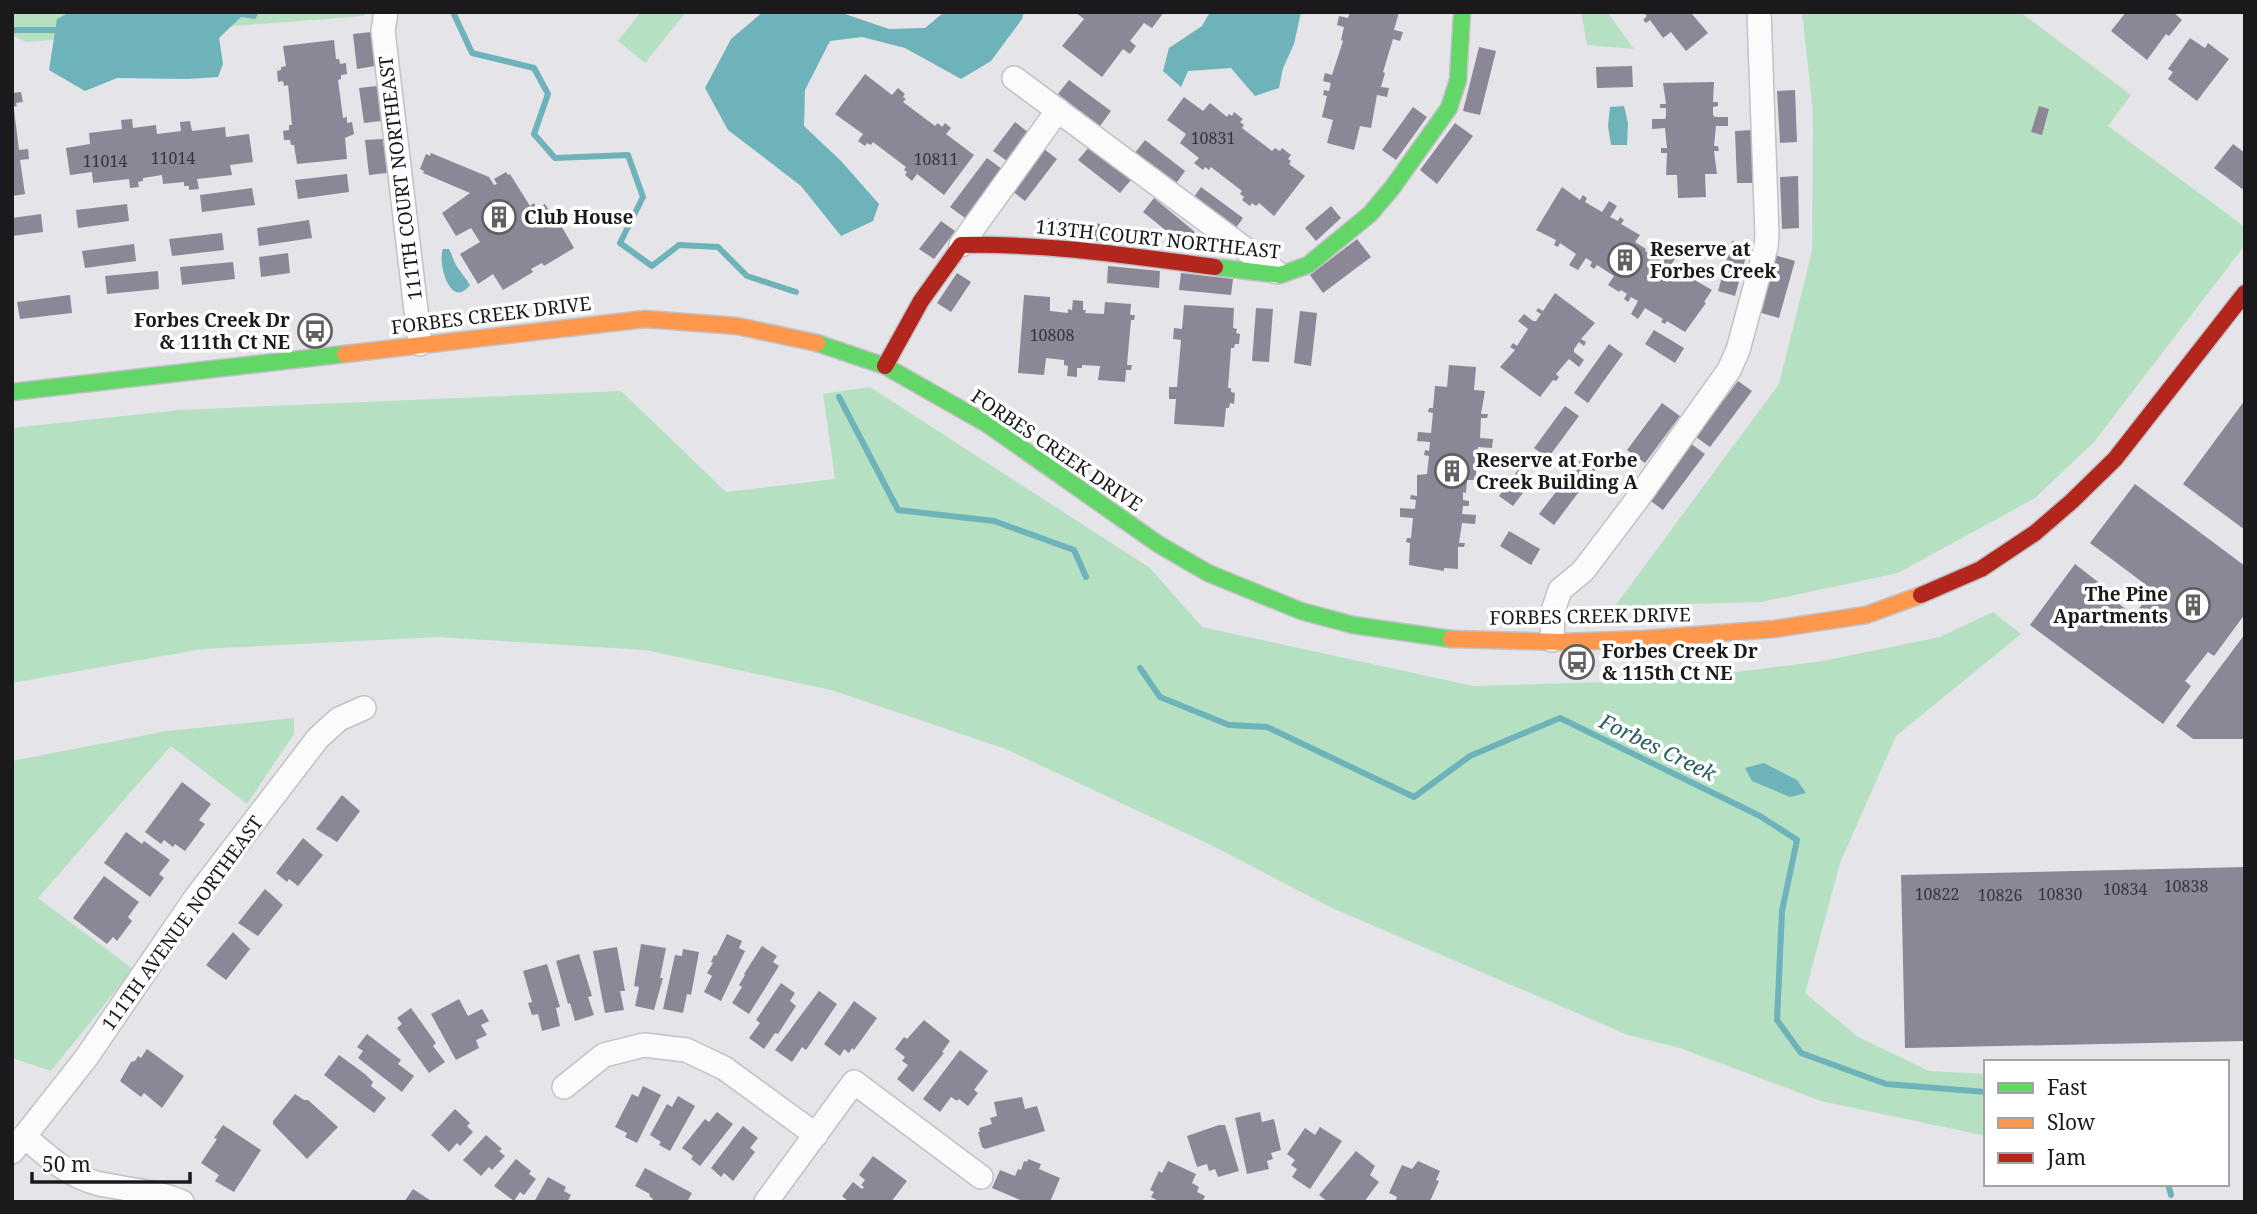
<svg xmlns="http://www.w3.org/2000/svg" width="2257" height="1214" viewBox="0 0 2257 1214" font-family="'Noto Serif',serif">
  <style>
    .green { fill: #b5e0c2 }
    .water { fill: #6db3b9 }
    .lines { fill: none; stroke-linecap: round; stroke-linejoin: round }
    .stream { stroke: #6db3b9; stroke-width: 6 }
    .building { fill: #8b8797 }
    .street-casing { stroke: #c2c1c5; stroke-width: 26 }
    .fast-casing { stroke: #c2c1c5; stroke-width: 19 }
    .slow-casing { stroke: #c2c1c5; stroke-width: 19 }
    .jam-casing { stroke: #c2c1c5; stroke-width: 19 }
    .street { stroke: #fbfbfc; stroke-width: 23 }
    .fast { stroke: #63d668; stroke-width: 16 }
    .slow { stroke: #ff974d; stroke-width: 16 }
    .jam { stroke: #b3261e; stroke-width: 16 }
    .labels { text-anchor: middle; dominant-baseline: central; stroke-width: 7; stroke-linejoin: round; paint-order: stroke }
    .number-label { font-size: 16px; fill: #36353b }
    .street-label { font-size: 19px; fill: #1a1a1c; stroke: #fff }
    .poi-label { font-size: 19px; font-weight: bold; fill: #1a1a1c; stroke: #fff; text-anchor: start }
    .water-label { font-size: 21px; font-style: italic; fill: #285f63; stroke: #fff }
  </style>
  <rect width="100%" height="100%" fill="#e5e4e8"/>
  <path class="green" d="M12 12H366L364 16 26 42 12 35Z
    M641 12H686L645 63 618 41Z
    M1581 12H1607L1634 49 1587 45Z
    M1802 12H2020L2131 95 2108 126 2245 227V245L2094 442 2035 498 1898 573 1761 602 1615 606 1779 384 1812 251 1813 113Z
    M870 387 1150 568 1202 627 1473 686 1672 680 1823 661 1940 637 1993 612 2021 634 1896 736 1840 863 1805 993 1858 1037 1929 1071 1986 1074V1136L1821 1101 1680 1048 1628 1035 1330 907 1213 846 1006 749 831 690 646 650 438 637 202 649 12 683V428L180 410 621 391 726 492 835 479 823 394Z
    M294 718V734L247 804 171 746 38 898 133 969 51 1071 12 1058V761L167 731Z"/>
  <path class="water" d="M70 12H259L255 19 241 17 219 38 223 64 218 77 187 79 117 78 85 91 49 70 57 19Z
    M763 12H839L889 29 925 28 944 12H1024L1022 19 991 61 961 79 905 48 862 37 830 41 805 90 804 126 841 161 879 204 873 221 841 236 801 186 728 130 705 88 731 39Z
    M1210 12H1301L1294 44 1283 68 1279 88 1255 96 1231 68 1188 71 1181 87 1163 71 1169 48 1202 26Z
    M1624 106 1628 123 1627 145H1611L1608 126 1610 107Z
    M443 249H449C452 254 453 260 456 265 460 272 466 278 470 285 451 310 437 264 443 249Z
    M1764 763 1797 780 1806 793 1790 797 1752 781 1745 768Z"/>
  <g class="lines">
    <path class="stream" d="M453 12 472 53 534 68 548 94 534 134 555 158 628 155 643 197 620 243 652 266 679 245 718 247 747 276 796 292
      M12 30H63
      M839 397 898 510 994 521 1074 550 1086 577
      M1140 668 1160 697 1229 725 1267 727 1414 797 1470 756 1560 718 1760 816 1797 840 1782 911 1777 1020 1801 1053 1886 1084 1986 1092
      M2168 1184 2171 1195"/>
  </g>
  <path class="building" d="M1075 12H1164L1152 28 1144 23 1130 41 1136 46 1130 54 1123 49 1102 77 1062 46 1084 19Z
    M1350 12H1399L1394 30 1403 32 1400 41 1393 39 1383 72 1385 73 1381 87 1389 88 1387 97 1377 95 1371 128 1360 126 1354 150 1327 143 1333 120 1322 117 1327 96 1323 95 1324 90 1329 91 1331 83 1323 81 1325 73 1332 75 1343 41 1341 40 1344 27 1337 25 1339 16 1348 18Z
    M1643 12H1695L1692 14 1708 33 1686 51 1671 32 1663 38 1650 20 1646 23 1643 20 1647 16Z
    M2126 12H2173L2182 20 2169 36 2166 34 2147 60 2111 31Z
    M371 32 375 66 357 69 353 34Z
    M2190 38 2205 48 2208 43 2229 59 2197 101 2168 79 2173 72 2168 69Z
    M334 40 336 59H339L340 64 346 63 347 74 341 75V79L338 80 343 118 347 117V123L352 122 354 134 345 138 347 159 297 164 294 145H291L290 140H284L283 131 289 130V125H292L288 85 284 86 283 81 278 82 277 71 281 70V67L286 66 283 46Z
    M1479 47 1496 51 1480 115 1463 111Z
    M1632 66 1633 87 1597 88 1596 67Z
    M865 74 892 95 898 88 905 94 903 97 906 99 903 102 935 126 938 123 942 127 945 123 951 128 946 134 974 155 944 195 917 174 912 181 905 175 907 172 904 170 906 167 873 142 871 145 867 143 865 146 858 141 863 134 835 114Z
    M1069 80 1111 111 1100 126 1058 94Z
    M1714 82 1713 102H1718V106L1713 107V115L1715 117H1728V126H1716L1714 146H1718L1719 151H1714L1717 174H1705L1706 197 1678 198 1677 175H1666L1667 153H1661V148H1667L1665 128 1652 129V119H1665L1666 116V108H1660V104H1666L1663 83Z
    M377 86 381 121 364 123 359 88Z
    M1795 90 1797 142 1780 143 1777 91Z
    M21 92 23 102 16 103 17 106 12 107V93Z
    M1184 97 1203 111 1210 103 1227 117 1229 114 1232 116 1234 112 1243 119 1240 122 1244 125 1242 128 1272 151 1275 148 1280 151 1282 148 1291 155 1288 159 1291 161 1289 164 1305 176 1274 216 1259 203 1256 206 1252 203 1250 206 1242 200 1244 197 1240 194 1242 191 1211 167 1209 170 1205 167 1203 170 1194 163 1199 158 1180 143 1186 134 1167 120Z
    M2039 106 2049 109 2042 135 2031 132Z
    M1413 107 1427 117 1396 160 1382 150Z
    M12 110H14L19 150 28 149 29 159 20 160 25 194 12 196Z
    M132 119 133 128 156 125 157 134 181 131 180 122 190 121 192 131 225 127 226 137 249 134 253 162 230 165 232 175 197 179 199 189 189 190V186H184V182L163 184 162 175 143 178V181L138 182 139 187 130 188 129 179 93 183 92 172 70 175 66 148 90 144 89 133 122 129 121 120Z
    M1015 122 1029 133 1007 161 993 151Z
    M1455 123 1473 136 1437 184 1420 170Z
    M1752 130 1754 183H1737L1735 131Z
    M383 139 387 173 369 175 365 140Z
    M1145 140 1185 171 1175 185 1134 154Z
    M2233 144 2245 153V191L2214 168Z
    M1089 147 1131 180 1120 193 1078 160Z
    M1044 149 1057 159 1025 201 1012 191Z
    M431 153 489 177 494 185 497 184 494 179 506 172 508 175 510 174 530 206 534 203 537 209 545 204 557 223 559 222 574 248 544 266 542 263 531 269 533 272 503 290 493 274 478 284 460 254 480 242 471 228 456 236 442 213 470 193 423 173 424 171 420 169 426 154 430 156Z
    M987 158 1002 169 965 218 950 207Z
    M347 174 349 192 298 199 295 180Z
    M1798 176 1799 228 1782 229 1780 177Z
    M1201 187 1243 218 1233 232 1191 201Z
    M1562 187 1580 200 1583 195 1587 198 1585 202 1602 212 1609 201 1617 206 1610 217 1618 221 1620 217 1624 220 1621 224 1640 235 1635 242 1646 249 1645 251 1651 255 1655 249 1658 252 1655 257 1663 262 1671 249 1678 254 1671 265 1689 276 1691 272 1696 274 1693 279 1712 290 1704 302 1706 303 1685 332 1667 321 1665 324 1661 322 1663 319 1645 308 1638 319 1631 314 1638 301 1631 297 1628 302 1624 299 1627 294 1621 290 1619 292 1608 285 1614 276 1597 265 1594 269 1590 266 1592 262 1586 258 1578 270 1569 265 1576 254 1560 243 1558 247 1554 245 1556 240 1536 230Z
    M252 188 255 205 202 212 200 195Z
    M1154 198 1195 232 1184 245 1143 212Z
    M127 204 129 221 78 228 76 210Z
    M1331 206 1341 218 1316 241 1305 228Z
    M41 214 43 232 12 236V218Z
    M1048 218 1100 224 1098 241 1046 235Z
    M309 220 312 238 259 246 257 228Z
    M941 221 955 231 934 259 919 249Z
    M1104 225 1156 229 1155 246 1102 242Z
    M222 233 224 250 172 256 169 239Z
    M1357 239 1371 257 1323 293 1310 275Z
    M1732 241 1749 245 1735 296 1718 291Z
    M134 244 136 261 85 268 82 251Z
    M288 253 290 273 261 277 259 257Z
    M1775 255 1795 261 1779 318 1758 312Z
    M233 262 235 279 182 285 180 267Z
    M1108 266 1160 271 1159 288 1107 283Z
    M158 271 159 289 107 294 105 276Z
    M957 273 971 282 951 312 937 303Z
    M1181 273 1233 279 1231 295 1179 290Z
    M1555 293 1595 323 1581 339 1586 342 1584 346 1579 342 1574 349V352L1584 360 1579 367 1569 359 1556 374 1559 377 1556 381 1553 380 1540 397 1500 367 1515 350 1510 347 1513 343 1517 346 1528 329 1518 321 1524 314 1533 321H1536L1541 314 1536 311 1538 308 1543 311Z
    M70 295 72 313 20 319 17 302Z
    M1024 295 1050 297V311L1068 313V309L1072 310 1073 300 1083 301V310H1086L1085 313 1104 314 1105 302 1131 304 1130 315H1135L1134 320H1131L1127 365H1132L1131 370H1126L1125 382 1098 380 1100 366 1082 365V368H1077V377L1067 376 1068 366 1064 365V360L1046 358 1044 375 1018 373Z
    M1184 305 1234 308 1233 328 1237 329 1236 333 1240 334 1239 344H1235L1234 348H1231L1228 388H1231V392L1235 393 1234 404 1230 403 1229 408H1226L1224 427 1174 424 1176 399H1169V387H1177L1181 340 1173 339 1174 328 1182 329Z
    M1256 308 1273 309 1269 362 1252 361Z
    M1300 311 1317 313 1311 366 1294 363Z
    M1654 330 1684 348 1675 363 1645 344Z
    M1609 344 1623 354 1588 403 1574 393Z
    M1449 365 1476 367 1474 390 1485 391 1481 414H1488L1487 418H1481L1480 438 1493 439 1492 448 1478 447 1477 456H1482L1481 460H1476V480H1467L1466 493 1463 492V500L1469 501V506H1463L1462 514 1476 515 1475 524 1462 523 1459 543H1465L1464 547H1458V569L1444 568V571L1409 565 1410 543 1406 542 1407 538H1411L1413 518 1400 517V508L1415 509 1416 500 1410 499 1411 495 1417 496V475L1427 474 1429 456 1424 455 1425 450 1429 451 1430 442 1417 441 1418 432 1431 433 1433 413 1428 412 1429 408H1433L1435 386 1447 387Z
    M1738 381 1752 391 1710 447 1696 437Z
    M2245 400V530L2183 484Z
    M1662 403 1680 416 1645 463 1627 450Z
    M1565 406 1579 416 1548 458 1534 448Z
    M1690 443 1705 454 1663 510 1648 499Z
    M1582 458 1596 469 1554 525 1539 514Z
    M1520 467 1534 478 1513 506 1499 496Z
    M2135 484 2245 566V614L2214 656 2208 652 2185 681 2191 686 2163 724 2030 625 2075 564 2107 589 2104 593 2134 615 2153 590 2090 543Z
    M1509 531 1540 549 1531 565 1500 546Z
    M2245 634V739H2193L2176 726Z
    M182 782 211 804 199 820 205 824 185 851 175 844 173 847 164 840 161 844 145 832Z
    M342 795 360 811 337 842 316 829Z
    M126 832 142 844 144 841 170 860 159 874 164 878 150 897 104 863Z
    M303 838 323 855 298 886 289 879 287 882 276 873Z
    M2245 867V1041L1905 1048 1901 875Z
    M104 876 139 902 128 917 132 921 117 941 113 937 107 944 73 918Z
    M265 889 283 905 258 936 238 923Z
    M233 932 250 949 226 980 206 965Z
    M727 934 742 941 739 948 745 951 721 1001 704 992 712 976 707 973 713 963 711 962 714 955 716 956Z
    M641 944 666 948 660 978H663L654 1010 635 1006 639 987 634 986Z
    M762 946 777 956 773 962 779 966 749 1014 732 1003 742 987 739 985 745 975 744 974Z
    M617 947 625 991H620L624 1010 605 1013 593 951Z
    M683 949 699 952 691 995 687 994 683 1013 663 1009 675 955 682 956Z
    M579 954 592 996 588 997 594 1015 575 1021 570 1003 568 1004 556 961Z
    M547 964 560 1007 556 1008 560 1026 542 1031 538 1014 532 1015 528 1003 532 1002 523 971Z
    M781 983 795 993 790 1001 796 1006 778 1034 775 1033 764 1049 749 1038 760 1023 756 1020Z
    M819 991 837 1004 806 1050 802 1047 792 1062 775 1050Z
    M459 999 468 1016 482 1009 489 1021 481 1025 487 1035 476 1040 479 1048 456 1060 431 1014Z
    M854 1001 877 1018 854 1050 852 1048 849 1053 844 1049 840 1056 824 1044Z
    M411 1008 436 1043 433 1046 445 1062 429 1073 397 1028 402 1024 397 1018Z
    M924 1020 950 1041 942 1052 944 1053 913 1092 897 1079 908 1065 902 1061 905 1057 895 1049 904 1037 907 1039Z
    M367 1034 401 1060 398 1064 414 1076 402 1092 358 1058 363 1051 357 1047Z
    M147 1049 184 1076 162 1108 144 1093 141 1097 120 1081 131 1062 135 1061 138 1056 141 1058Z
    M960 1050 988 1071 974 1090 978 1093 968 1106 959 1099 957 1101 951 1097 940 1112 923 1099Z
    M339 1055 365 1074 373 1082 371 1086 386 1098 374 1113 324 1075Z
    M643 1086 661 1095 637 1143 625 1137 627 1133 615 1127 632 1094 638 1097Z
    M295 1094 304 1100H308L338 1127 307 1159 273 1124V1121Z
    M678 1096 695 1106 670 1151 659 1145 661 1142 650 1135 667 1104 672 1107Z
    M1022 1097 1025 1109 1037 1106 1045 1131 985 1149 982 1147 978 1132H980L979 1128 992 1124 990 1118 997 1116 994 1102Z
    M455 1109 470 1123 467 1126 473 1132 460 1146 457 1143 449 1152 431 1135Z
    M717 1112 733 1124 700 1166 691 1159 693 1156 682 1148 705 1119 709 1122Z
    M1260 1112 1262 1122 1274 1119 1281 1150 1271 1153 1273 1159 1267 1161 1269 1169 1247 1174 1235 1118Z
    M223 1125 261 1150 234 1192 215 1181 219 1175 201 1163 217 1139 214 1138Z
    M1219 1125H1225L1239 1171 1218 1177 1215 1169 1209 1171 1207 1164 1197 1167 1187 1136Z
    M743 1126 758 1138 750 1148 755 1152 733 1181 724 1173 721 1177 711 1168Z
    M1320 1127 1342 1141 1310 1189 1292 1177 1297 1169 1291 1165 1295 1160 1287 1154 1305 1128 1315 1135Z
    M486 1135 502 1149 499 1151 505 1156 492 1170 489 1167 481 1176 463 1160Z
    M1356 1151 1375 1166 1370 1175 1379 1182 1364 1202H1328L1319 1195Z
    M873 1156 907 1181 891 1202H849L842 1196 853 1182 862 1189 864 1187 861 1185 865 1180 859 1175Z
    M516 1159 531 1171 529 1174 536 1179 524 1195 520 1192 514 1201 494 1186Z
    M1028 1159 1041 1164 1039 1169 1060 1178 1050 1202H1025L992 1188 1000 1170 1015 1176 1018 1169 1021 1170 1024 1161 1027 1162Z
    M1168 1161 1196 1174 1192 1183 1199 1187 1197 1192 1205 1196 1202 1202H1160L1151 1197 1154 1192 1150 1190 1159 1171 1162 1173Z
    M1418 1161 1440 1171 1436 1180 1439 1181 1431 1199 1428 1202H1395L1397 1197 1389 1193 1402 1165 1412 1169Z
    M645 1168 692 1193 687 1202H651L653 1199 649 1196 650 1194 635 1186Z
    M548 1177 566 1187 564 1191 571 1195 567 1202H534Z
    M413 1189 422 1195 433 1202H404Z"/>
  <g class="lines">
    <g class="street-casing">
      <path id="street" d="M386 12 383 31 420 344
        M1014 78 1276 272
        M961 245 1058 110
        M1552 640 1553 611 1560 590 1583 571 1636 501 1729 370 1738 350 1766 247 1767 235 1759 12
        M564 1087 604 1055 644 1045 686 1050 724 1068 816 1135
        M24 1136C46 1155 67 1175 96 1183 125 1190 154 1190 182 1202
        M12 1152 86 1058 194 900 318 738 339 719 364 708
        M766 1202 854 1082 981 1177"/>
    </g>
    <g class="fast-casing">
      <path id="fast" d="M1215 267 1280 275 1308 265 1370 214 1392 188 1449 108 1458 80 1462 12
        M817 343 885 366 987 424 1158 544 1208 573 1301 611 1353 625 1451 639
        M12 392 345 354"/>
    </g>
    <g class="slow-casing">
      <path id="slow" d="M345 354 645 319 737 326 817 343
        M1451 639 1562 642 1644 639 1774 629 1866 615 1921 595"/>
    </g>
    <g class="jam-casing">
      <path id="jam" d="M885 366 921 301 961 245C1046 243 1131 256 1215 267
        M1921 595 1981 569 2035 533 2072 501 2115 459 2245 293"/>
    </g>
    <use href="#street" class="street"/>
    <use href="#fast" class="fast"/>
    <use href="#slow" class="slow"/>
    <use href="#jam" class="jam"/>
  </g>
  <defs>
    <g id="building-ring" transform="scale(1.75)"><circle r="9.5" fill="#fff" stroke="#616163" stroke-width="1.5"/><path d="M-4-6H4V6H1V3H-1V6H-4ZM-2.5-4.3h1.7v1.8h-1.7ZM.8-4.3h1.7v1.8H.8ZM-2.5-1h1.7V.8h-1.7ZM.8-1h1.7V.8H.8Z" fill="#616163"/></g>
    <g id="bus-ring" transform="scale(1.75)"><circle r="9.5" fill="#fff" stroke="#616163" stroke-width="1.5"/><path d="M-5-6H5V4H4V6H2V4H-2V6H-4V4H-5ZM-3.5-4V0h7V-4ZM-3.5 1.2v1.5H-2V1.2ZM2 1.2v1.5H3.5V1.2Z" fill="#616163"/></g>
  </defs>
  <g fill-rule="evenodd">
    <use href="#building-ring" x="499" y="217"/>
    <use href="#building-ring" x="1625" y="260"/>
    <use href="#bus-ring" x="315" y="331"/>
    <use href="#building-ring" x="1452" y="471"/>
    <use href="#building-ring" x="2193" y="605"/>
    <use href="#bus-ring" x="1577" y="662"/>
  </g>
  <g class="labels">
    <g class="number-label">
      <text x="1213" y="138">10831</text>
      <text x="173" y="158">11014</text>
      <text x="936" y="159">10811</text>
      <text x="105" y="161">11014</text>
      <text x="1052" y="335">10808</text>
      <text x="2186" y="886">10838</text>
      <text x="2125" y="889">10834</text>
      <text x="1937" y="894">10822</text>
      <text x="2060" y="894">10830</text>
      <text x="2000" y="895">10826</text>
    </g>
    <g class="street-label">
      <text transform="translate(400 178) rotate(-97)">111TH COURT NORTHEAST</text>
      <text transform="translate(1158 239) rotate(6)">113TH COURT NORTHEAST</text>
      <text transform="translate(491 315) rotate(-7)">FORBES CREEK DRIVE</text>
      <text transform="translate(1057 450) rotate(34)">FORBES CREEK DRIVE</text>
      <text transform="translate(1590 616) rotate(-1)">FORBES CREEK DRIVE</text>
      <text transform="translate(182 923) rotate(-54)">111TH AVENUE NORTHEAST</text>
    </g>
    <g class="poi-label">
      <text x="524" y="217">Club House</text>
      <text x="1650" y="249">Reserve at<tspan x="1650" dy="22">Forbes Creek</tspan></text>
      <text x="290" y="320" text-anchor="end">Forbes Creek Dr<tspan x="290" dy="22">&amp; 111th Ct NE</tspan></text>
      <text x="1476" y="460">Reserve at Forbe<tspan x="1476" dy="22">Creek Building A</tspan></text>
      <text x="2168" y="594" text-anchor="end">The Pine<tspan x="2168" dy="22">Apartments</tspan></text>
      <text x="1602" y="651">Forbes Creek Dr<tspan x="1602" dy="22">&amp; 115th Ct NE</tspan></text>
    </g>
    <g class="water-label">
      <text transform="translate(1658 747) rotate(26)">Forbes Creek</text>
    </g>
  </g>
  <rect width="2257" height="1214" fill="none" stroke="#1a1a1c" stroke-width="28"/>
  <rect x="1984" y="1060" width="245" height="126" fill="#ffffff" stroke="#a3a3a4" stroke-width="2"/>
  <rect x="1998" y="1083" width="35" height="10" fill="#63d668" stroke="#a3a3a4" stroke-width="2"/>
  <text x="2047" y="1095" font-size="21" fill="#1a1a1c">Fast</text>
  <rect x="1998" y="1118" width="35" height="10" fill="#ff974d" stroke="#a3a3a4" stroke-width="2"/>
  <text x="2047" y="1130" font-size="21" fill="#1a1a1c">Slow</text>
  <rect x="1998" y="1153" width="35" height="10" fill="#b3261e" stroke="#a3a3a4" stroke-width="2"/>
  <text x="2047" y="1165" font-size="21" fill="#1a1a1c">Jam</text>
  <path d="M32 1172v10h158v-10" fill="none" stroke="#1a1a1c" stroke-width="3.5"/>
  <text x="42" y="1172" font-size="21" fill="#1a1a1c" stroke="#ffffff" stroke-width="5" paint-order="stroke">50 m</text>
</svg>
